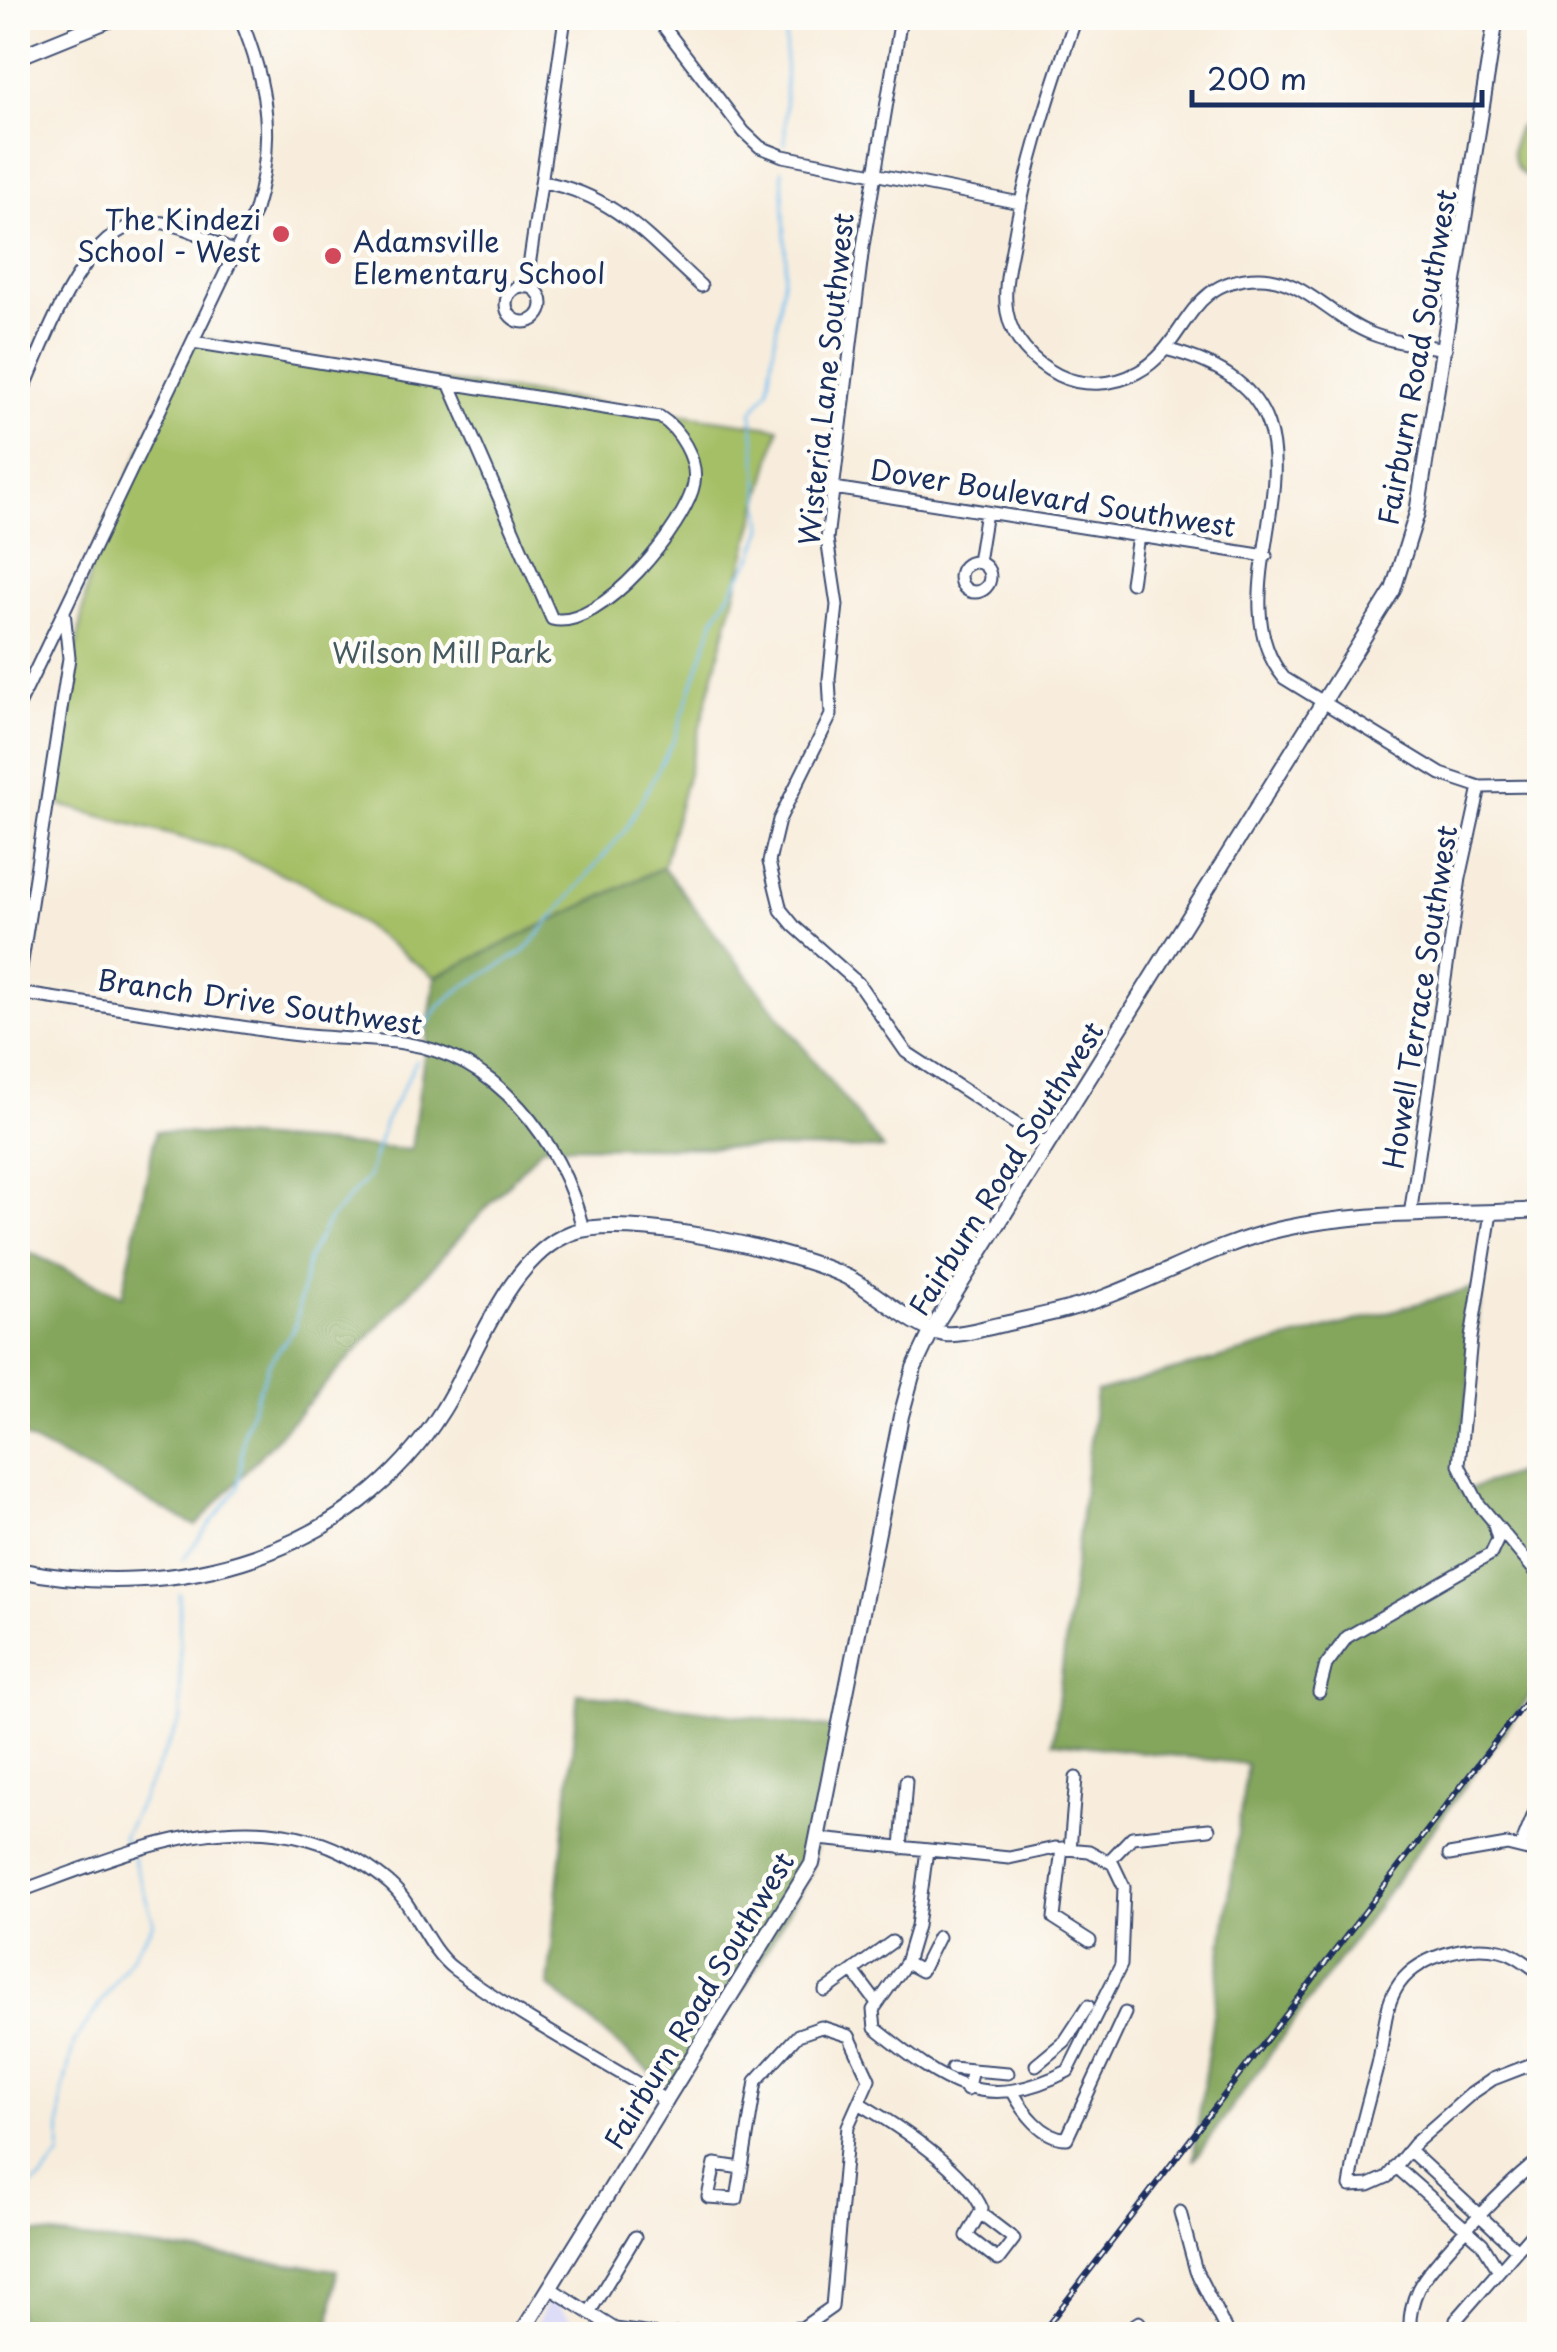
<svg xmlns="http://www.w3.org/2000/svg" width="1557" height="2352" viewBox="0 0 1557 2352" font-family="'Playpen Sans',sans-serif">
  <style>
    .built { fill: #d7d7f8 }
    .green { fill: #a5bf66; stroke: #607762; stroke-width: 2.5 }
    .forest { fill: #84a65b; stroke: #506a5c; stroke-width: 2.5 }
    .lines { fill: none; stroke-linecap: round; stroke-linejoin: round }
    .stream { stroke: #78c0f0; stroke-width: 2.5 }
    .minor-casing { stroke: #3c4c71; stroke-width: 15 }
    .tertiary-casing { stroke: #3c4c71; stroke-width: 18 }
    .minor { stroke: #fff; stroke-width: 11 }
    .tertiary { stroke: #fff; stroke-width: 14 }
    .rail-casing { stroke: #1b2f5e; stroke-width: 6 }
    .rail { stroke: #fdfcf7; stroke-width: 2.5; stroke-dasharray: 8; stroke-linecap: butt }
    .poi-dot { fill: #d1495b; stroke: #fdfcf7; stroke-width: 4 }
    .labels { text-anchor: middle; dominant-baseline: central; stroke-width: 9; stroke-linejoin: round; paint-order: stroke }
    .poi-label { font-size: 28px; fill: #1b2f5e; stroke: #fdfcf7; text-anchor: end }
    .street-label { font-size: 28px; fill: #1b2f5e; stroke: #fdfcf7 }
    .park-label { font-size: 28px; fill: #445a60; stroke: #fdfcf7 }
  </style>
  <rect width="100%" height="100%" fill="#fdfcf7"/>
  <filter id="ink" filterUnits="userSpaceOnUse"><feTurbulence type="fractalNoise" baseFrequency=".01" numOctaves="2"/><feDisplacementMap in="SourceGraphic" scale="20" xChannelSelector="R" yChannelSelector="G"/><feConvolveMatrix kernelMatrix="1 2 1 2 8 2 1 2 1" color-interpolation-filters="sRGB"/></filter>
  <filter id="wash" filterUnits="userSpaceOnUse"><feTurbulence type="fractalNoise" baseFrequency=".0048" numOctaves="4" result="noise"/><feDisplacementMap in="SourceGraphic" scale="40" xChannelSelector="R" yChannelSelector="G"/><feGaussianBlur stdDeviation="2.25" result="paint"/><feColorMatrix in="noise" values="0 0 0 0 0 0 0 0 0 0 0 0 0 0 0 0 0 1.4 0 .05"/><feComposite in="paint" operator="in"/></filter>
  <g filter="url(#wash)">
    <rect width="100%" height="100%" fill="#f8eddc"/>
    <path class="built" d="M550 2298 585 2334H531Z"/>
    <path class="green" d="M1539 118H1540L1539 180C1511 176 1508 154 1518 128Z
      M194 337 354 369 779 428 663 867 435 977 306 884 220 848 49 802 93 553Z"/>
    <path class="forest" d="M663 867 883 1149 543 1146 196 1526 18 1434V1247L122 1296 156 1131 411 1150 435 977Z
      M1482 1286 1459 1463 1460 1492 1539 1466V1683L1193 2161 1247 1764 1053 1742 1096 1392Z
      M578 1693 836 1729 810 1873 746 1985 671 2090 548 1985Z
      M19 2231 337 2270 329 2334H18Z"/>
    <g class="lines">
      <path class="stream" d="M785 144 786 18
        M424 1029 440 1005 463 987 525 951 626 829 674 740 715 617 753 556 763 528 752 412 768 390 786 260 782 170
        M183 1559 238 1488 244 1431 269 1363 295 1327 308 1258 329 1220 368 1177 385 1122 417 1060
        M127 1847 123 1837 181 1719 179 1593
        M18 2194 42 2179 60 2156 61 2099 74 2043 154 1923 133 1858"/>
    </g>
  </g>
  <g filter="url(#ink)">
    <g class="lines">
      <g class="minor-casing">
        <path id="minor" d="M657 18 744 132 760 147 783 156 1020 203
          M901 18 863 246 827 539 837 605 829 679 831 715 779 820 769 862 781 910 794 926 858 983 906 1052 1048 1145
          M1076 18C1050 92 1026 166 1013 244 1009 266 1003 289 1007 312 1012 340 1033 362 1058 375 1082 387 1114 386 1138 372 1188 345 1185 279 1258 278 1302 277 1332 319 1372 334 1395 343 1421 345 1446 349
          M542 182C614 194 649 239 701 286
          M506 304a18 18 0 1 1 36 0a18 18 0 1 1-36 0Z
          M526 287 565 18
          M193 342 449 383
          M1165 349C1376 402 1201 578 1284 678L1441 774 1480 787 1540 786
          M449 383 660 417C679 429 698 459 694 483 687 524 600 632 552 619Z
          M18 402C44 348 83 216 156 222 184 224 211 241 236 253
          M834 488 1266 556
          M978 562 986 512
          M960 577a15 15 0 1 1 30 0a15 15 0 1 1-30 0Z
          M1131 583 1138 536
          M18 707 254 213C276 143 268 84 240 18
          M18 987 69 658 64 611
          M18 993C106 1006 194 1019 282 1033 322 1039 363 1038 403 1043 498 1057 561 1140 583 1229
          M1491 1213 1471 1338 1459 1465 1479 1504 1534 1570
          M1410 1215 1460 878 1480 787
          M1319 1692 1326 1665 1347 1637 1491 1554 1498 1539 1494 1525
          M819 1839 1009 1858 1055 1848 1089 1851 1113 1864 1124 1887 1121 1965 1068 2071C982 2115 943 2082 875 2028L873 2010 906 1963 917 1926 927 1850
          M1521 1846 1540 1799
          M901 1848 906 1781
          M1062 1848 1054 1918 1090 1941
          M1070 1849 1076 1778
          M1449 1855 1507 1845 1540 1853
          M1109 1861 1132 1837 1209 1829
          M18 1892C140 1848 275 1784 390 1884 416 1907 426 1948 454 1969 520 2018 597 2058 667 2101
          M906 1963 921 1971 938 1937
          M853 1971 877 2003
          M1540 1973C1527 1964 1515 1953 1500 1950 1465 1943 1414 1957 1396 1989 1383 2011 1384 2040 1378 2064 1367 2107 1356 2141 1350 2186L1369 2185 1387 2177 1414 2144 1471 2094 1493 2079 1540 2061
          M825 1991 892 1942
          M1036 2065 1065 2041 1088 2006
          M952 2068 972 2070
          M967 2090 972 2070 1008 2073
          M1013 2092C1023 2111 1043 2139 1067 2138L1125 2013
          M859 2103C896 2125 965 2169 982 2209L967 2236 998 2260 1014 2239 980 2213
          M1409 2150 1517 2250
          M1395 2166 1482 2243 1498 2269
          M1180 2212 1196 2271 1228 2334
          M550 2288 615 2329 653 2334
          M589 2313 635 2237
          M676 2334 802 2328 832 2307 848 2126 869 2079 849 2036 821 2027 798 2035 756 2081 737 2199 708 2197 715 2164 741 2168
          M1127 2334 1128 2329 1139 2322
          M1410 2334C1409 2319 1411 2304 1418 2289 1430 2264 1515 2175 1540 2160
          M1461 2334 1456 2320 1540 2224"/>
      </g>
      <g class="tertiary-casing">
        <path id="tertiary" d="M18 57 114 18
          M18 1570C176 1603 352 1555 442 1411 477 1356 507 1258 571 1233 625 1212 796 1251 849 1278 876 1292 916 1330 945 1334 963 1336 986 1327 1004 1324 1038 1316 1072 1310 1105 1297 1164 1275 1219 1243 1281 1229 1365 1210 1454 1215 1540 1210
          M521 2334 812 1864 901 1416 914 1368 932 1330 1393 590 1417 513 1496 18"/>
      </g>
      <use href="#minor" class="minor"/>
      <use href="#tertiary" class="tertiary"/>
      <g class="rail-casing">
        <path id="rail" d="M1041 2334 1540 1683"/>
      </g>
      <use href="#rail" class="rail"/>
    </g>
  </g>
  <g class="poi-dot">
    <circle cx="281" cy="234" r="10"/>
    <circle cx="333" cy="256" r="10"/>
  </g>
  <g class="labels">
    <g class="poi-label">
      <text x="261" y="218">The Kindezi<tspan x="261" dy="32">School - West</tspan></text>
      <text x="353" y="240" text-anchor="start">Adamsville<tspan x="353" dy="32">Elementary School</tspan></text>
    </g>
    <g class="street-label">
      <text transform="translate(1416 357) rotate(-80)">Fairburn Road Southwest</text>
      <text transform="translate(825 379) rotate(-84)">Wisteria Lane Southwest</text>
      <text transform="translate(1053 497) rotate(9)">Dover Boulevard Southwest</text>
      <text transform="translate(1419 997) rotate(-81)">Howell Terrace Southwest</text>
      <text transform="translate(260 1001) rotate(8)">Branch Drive Southwest</text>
      <text transform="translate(1005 1168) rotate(-58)">Fairburn Road Southwest</text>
      <text transform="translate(698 2000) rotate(-59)">Fairburn Road Southwest</text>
    </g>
    <g class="park-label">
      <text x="442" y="651">Wilson Mill Park</text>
    </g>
  </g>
  <rect width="1557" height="2352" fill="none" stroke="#fdfcf7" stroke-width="60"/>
  <path d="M1192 90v15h290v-15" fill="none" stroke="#1b2f5e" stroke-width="5"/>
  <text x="1207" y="90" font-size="30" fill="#1b2f5e" stroke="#fdfcf7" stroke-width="8" paint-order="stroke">200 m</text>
</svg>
